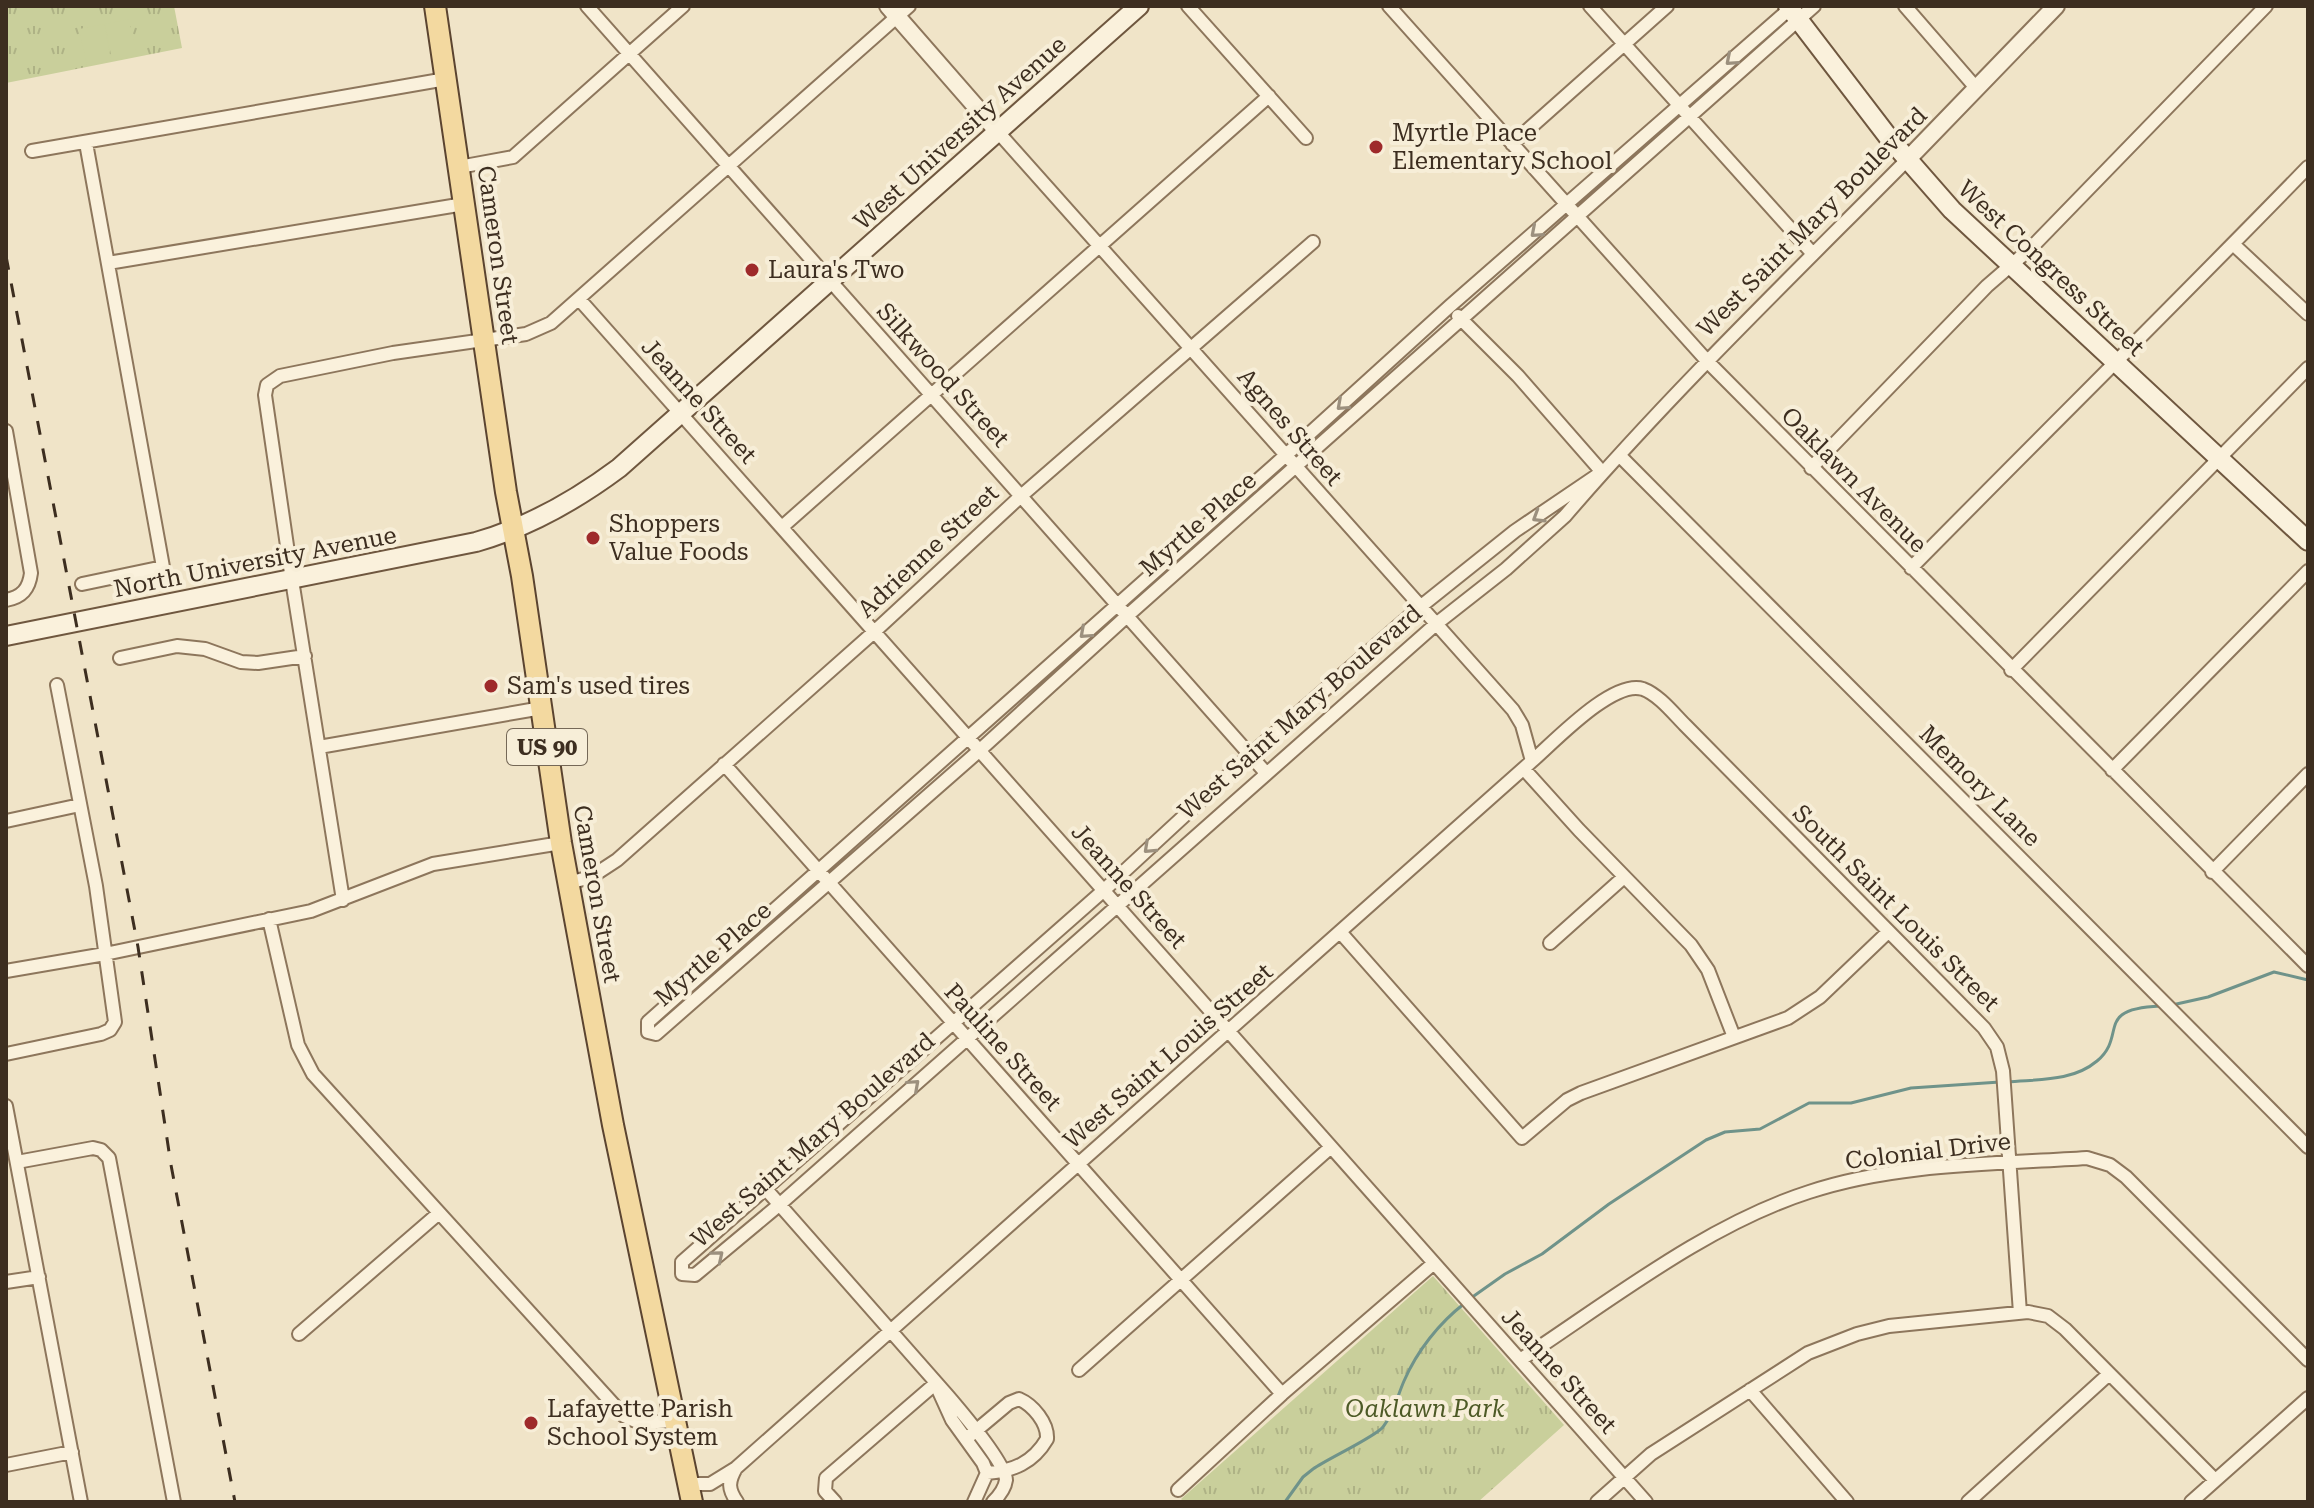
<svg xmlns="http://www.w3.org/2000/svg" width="2314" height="1508" viewBox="0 0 2314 1508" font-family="'Roboto Serif',serif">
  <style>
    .park { fill: url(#park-tufts) }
    .pitch { fill: #c9cf9b }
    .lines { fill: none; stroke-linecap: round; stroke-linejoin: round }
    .stream { stroke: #6f938a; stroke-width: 3 }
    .minor-casing { stroke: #8d765c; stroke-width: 16 }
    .tertiary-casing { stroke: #8d765c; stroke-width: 20 }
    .secondary-casing { stroke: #6f573f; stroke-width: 22 }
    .primary-casing { stroke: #5b4430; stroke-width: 24 }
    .minor { stroke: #faf1dc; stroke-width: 12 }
    .tertiary { stroke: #faf1dc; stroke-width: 16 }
    .secondary { stroke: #faf1dc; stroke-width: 18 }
    .primary { stroke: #f3d9a0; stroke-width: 20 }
    .rail { stroke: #3d2e20; stroke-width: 3; stroke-dasharray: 14 14; stroke-linecap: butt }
    .oneway { stroke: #9c907e }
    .poi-dot { fill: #9e2a2b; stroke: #f7eed8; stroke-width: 3 }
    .labels { text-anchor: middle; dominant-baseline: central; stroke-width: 8; stroke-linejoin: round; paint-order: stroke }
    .shield { fill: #f7eed8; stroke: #756857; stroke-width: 2 }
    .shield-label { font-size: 22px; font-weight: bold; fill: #3d2e20 }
    .street-label { font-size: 24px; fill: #3d2e20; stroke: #f7eed8 }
    .poi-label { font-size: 24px; fill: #3d2e20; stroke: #f7eed8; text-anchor: start }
    .park-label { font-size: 24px; font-style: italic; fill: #4d5a26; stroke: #f7eed8 }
  </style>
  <defs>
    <pattern id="park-tufts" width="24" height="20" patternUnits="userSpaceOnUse" patternTransform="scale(2)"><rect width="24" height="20" fill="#c9cf9b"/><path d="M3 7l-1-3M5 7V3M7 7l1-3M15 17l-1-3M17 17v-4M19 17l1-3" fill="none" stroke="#aeb285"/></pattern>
  </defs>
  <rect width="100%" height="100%" fill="#f0e4c8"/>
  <path class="park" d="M6 6H174L182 48 6 83Z
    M1433 1276 1564 1425 1478 1502H1184L1181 1499Z"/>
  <path class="pitch" d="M129 19 137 55 112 60 105 24Z
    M104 24 111 60 87 66 79 29Z"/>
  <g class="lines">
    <path class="stream" d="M2172 1005 2208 997 2274 972 2308 980
      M2007 1082C2038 1079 2072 1082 2097 1061 2128 1035 2093 1009 2160 1006
      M1471 1298 1505 1274 1542 1254 1609 1204 1706 1140 1725 1132 1760 1129 1809 1103H1851L1911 1088 2000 1082
      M1285 1502 1303 1477 1313 1469C1327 1459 1375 1437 1383 1427 1394 1413 1397 1397 1404 1381 1417 1351 1439 1323 1465 1303"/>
    <g class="minor-casing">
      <path id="minor" d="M587 6 1266 773
        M1188 6 1306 138
        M1389 6 1708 362 2308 966
        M1590 6 1813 254
        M1793 6 1450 306 1286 455 648 1022V1032L656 1034 980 750 1127 616 1814 6
        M1905 6 1977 89
        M998 132 1513 710 1522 725 1532 761
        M1512 144 1667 6
        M32 151 446 79
        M459 167 513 157 683 6
        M2233 244 2308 314
        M108 263 464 204
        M579 299 1646 1502
        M1458 316 1518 376 1602 472
        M6 431 31 573C29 589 22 597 6 600
        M1620 456 2308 1147
        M1811 468 1987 286 2031 248 2266 6
        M1602 472 1515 531 1420 607 1250 755 1103 891 682 1262V1274L695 1275 779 1205 1436 624 1506 569 1565 516C1672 392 1791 277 1907 160
        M782 527 1269 96
        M1911 568C2043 434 2177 302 2308 167
        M82 584 163 567 86 143
        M120 658 177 646 205 649 241 662 258 663 305 656
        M2011 670 2308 368
        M319 747 542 708
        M724 764 1282 1394
        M1524 769 1579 830 1691 945 1708 970 1734 1037
        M2112 770 2308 571
        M6 821 80 805
        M2212 872 2308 774
        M568 883 591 877 617 860 874 632 1021 496 1313 242
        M343 900 292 580 265 395 267 385 280 376 393 353 526 334 551 323 909 6
        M269 919 298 1045 313 1074 624 1416 640 1423 675 1421
        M1341 933 1522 1138 1567 1100 1581 1093 1788 1018 1820 997 1888 932
        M1550 943 1624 877
        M6 971 105 954 311 911 433 864 561 843
        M6 1054 101 1034 110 1030 115 1022 96 886 57 685
        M6 1106 81 1502
        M17 1162 93 1148 101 1150 109 1158 174 1502
        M764 1187 948 1396C960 1410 1006 1464 1006 1480 1005 1488 999 1496 993 1502
        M6 1282 39 1277
        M299 1334 439 1213
        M1520 1360C1610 1301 1706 1225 1809 1192 1896 1163 1997 1164 2087 1158L2110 1165 2126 1177 2308 1360
        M1079 1370 1331 1147
        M937 1387 952 1420 983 1463 987 1473 974 1502
        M1750 1390 1847 1502
        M966 1439 1009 1403 1019 1399C1033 1405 1048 1423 1047 1439 1033 1463 1013 1471 987 1473
        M6 1465 72 1452
        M736 1468C728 1482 728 1489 737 1502
        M688 1484H710L736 1468 1532 761C1554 742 1613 679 1643 689 1659 695 1673 713 1685 725L1984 1028 1997 1047 2003 1071 2020 1313
        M1178 1490 1282 1394 1434 1263
        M835 1502 825 1491 826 1478 935 1384
        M1597 1502 1651 1454 1808 1353 1857 1334 1889 1326 2028 1312 2048 1316 2065 1329 2215 1480
        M1968 1502 2109 1374
        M2191 1502 2308 1398"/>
    </g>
    <g class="tertiary-casing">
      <path id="tertiary" d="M888 6 998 132
        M1907 160 2056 6"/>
    </g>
    <g class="secondary-casing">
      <path id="secondary" d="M1788 6 1889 138 1952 210 2308 541
        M6 636 476 542C529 527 576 500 619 468L1139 6"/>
    </g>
    <g class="primary-casing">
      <path id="primary" d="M435 6 506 492 522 576 561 843 613 1125 692 1502"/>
    </g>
    <use href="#minor" class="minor"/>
    <use href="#tertiary" class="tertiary"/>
    <use href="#secondary" class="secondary"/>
    <use href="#primary" class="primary"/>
    <path class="rail" d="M6 256 138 947 171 1165 235 1502"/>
  </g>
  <defs><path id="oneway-chevron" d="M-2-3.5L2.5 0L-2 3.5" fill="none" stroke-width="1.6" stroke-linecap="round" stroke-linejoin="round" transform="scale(2)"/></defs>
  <g class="oneway">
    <use href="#oneway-chevron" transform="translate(1731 60) rotate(139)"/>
    <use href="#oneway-chevron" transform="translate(1536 232) rotate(139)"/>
    <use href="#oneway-chevron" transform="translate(1342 405) rotate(138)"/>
    <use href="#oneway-chevron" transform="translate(1538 517) rotate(148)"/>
    <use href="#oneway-chevron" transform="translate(1085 633) rotate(138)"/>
    <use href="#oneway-chevron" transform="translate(1149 848) rotate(137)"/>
    <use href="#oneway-chevron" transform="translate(914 1085) rotate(-42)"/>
    <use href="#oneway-chevron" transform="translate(718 1256) rotate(-40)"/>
  </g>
  <g class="poi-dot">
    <circle cx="1376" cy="147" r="8"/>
    <circle cx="752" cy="270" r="8"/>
    <circle cx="593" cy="538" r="8"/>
    <circle cx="491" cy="686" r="8"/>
    <circle cx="531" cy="1423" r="8"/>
  </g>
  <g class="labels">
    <rect class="shield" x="507" y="729" width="80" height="36" rx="6"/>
    <g class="shield-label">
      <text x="547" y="747">US 90</text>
    </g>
    <g class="street-label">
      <text transform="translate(960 133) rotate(-42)">West University Avenue</text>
      <text transform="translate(1812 222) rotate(-45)">West Saint Mary Boulevard</text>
      <text transform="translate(498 255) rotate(82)">Cameron Street</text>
      <text transform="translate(2051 268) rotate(43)">West Congress Street</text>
      <text transform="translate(943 375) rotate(48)">Silkwood Street</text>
      <text transform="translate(699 401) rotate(48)">Jeanne Street</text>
      <text transform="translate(1290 427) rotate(49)">Agnes Street</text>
      <text transform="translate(1854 480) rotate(45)">Oaklawn Avenue</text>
      <text transform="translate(1198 524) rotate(-41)">Myrtle Place</text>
      <text transform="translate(928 551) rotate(-43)">Adrienne Street</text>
      <text transform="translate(255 562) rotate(-11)">North University Avenue</text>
      <text transform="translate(1300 712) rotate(-41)">West Saint Mary Boulevard</text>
      <text transform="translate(1980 786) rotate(45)">Memory Lane</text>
      <text transform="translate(1129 886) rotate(48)">Jeanne Street</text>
      <text transform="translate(597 894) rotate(80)">Cameron Street</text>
      <text transform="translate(1896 908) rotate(45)">South Saint Louis Street</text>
      <text transform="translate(713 954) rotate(-41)">Myrtle Place</text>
      <text transform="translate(1003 1047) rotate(48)">Pauline Street</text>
      <text transform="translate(1168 1056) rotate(-41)">West Saint Louis Street</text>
      <text transform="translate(813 1140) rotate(-41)">West Saint Mary Boulevard</text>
      <text transform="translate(1928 1151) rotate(-7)">Colonial Drive</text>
      <text transform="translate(1559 1371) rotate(48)">Jeanne Street</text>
    </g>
    <g class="poi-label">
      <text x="1392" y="133">Myrtle Place<tspan x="1392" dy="28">Elementary School</tspan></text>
      <text x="768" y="270">Laura's Two</text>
      <text x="609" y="524">Shoppers<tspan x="609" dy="28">Value Foods</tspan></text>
      <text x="507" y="686">Sam's used tires</text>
      <text x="547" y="1409">Lafayette Parish<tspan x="547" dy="28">School System</tspan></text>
    </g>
    <g class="park-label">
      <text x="1425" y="1409">Oaklawn Park</text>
    </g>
  </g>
  <rect width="2314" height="1508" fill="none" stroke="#3d2e20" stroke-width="16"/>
</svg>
